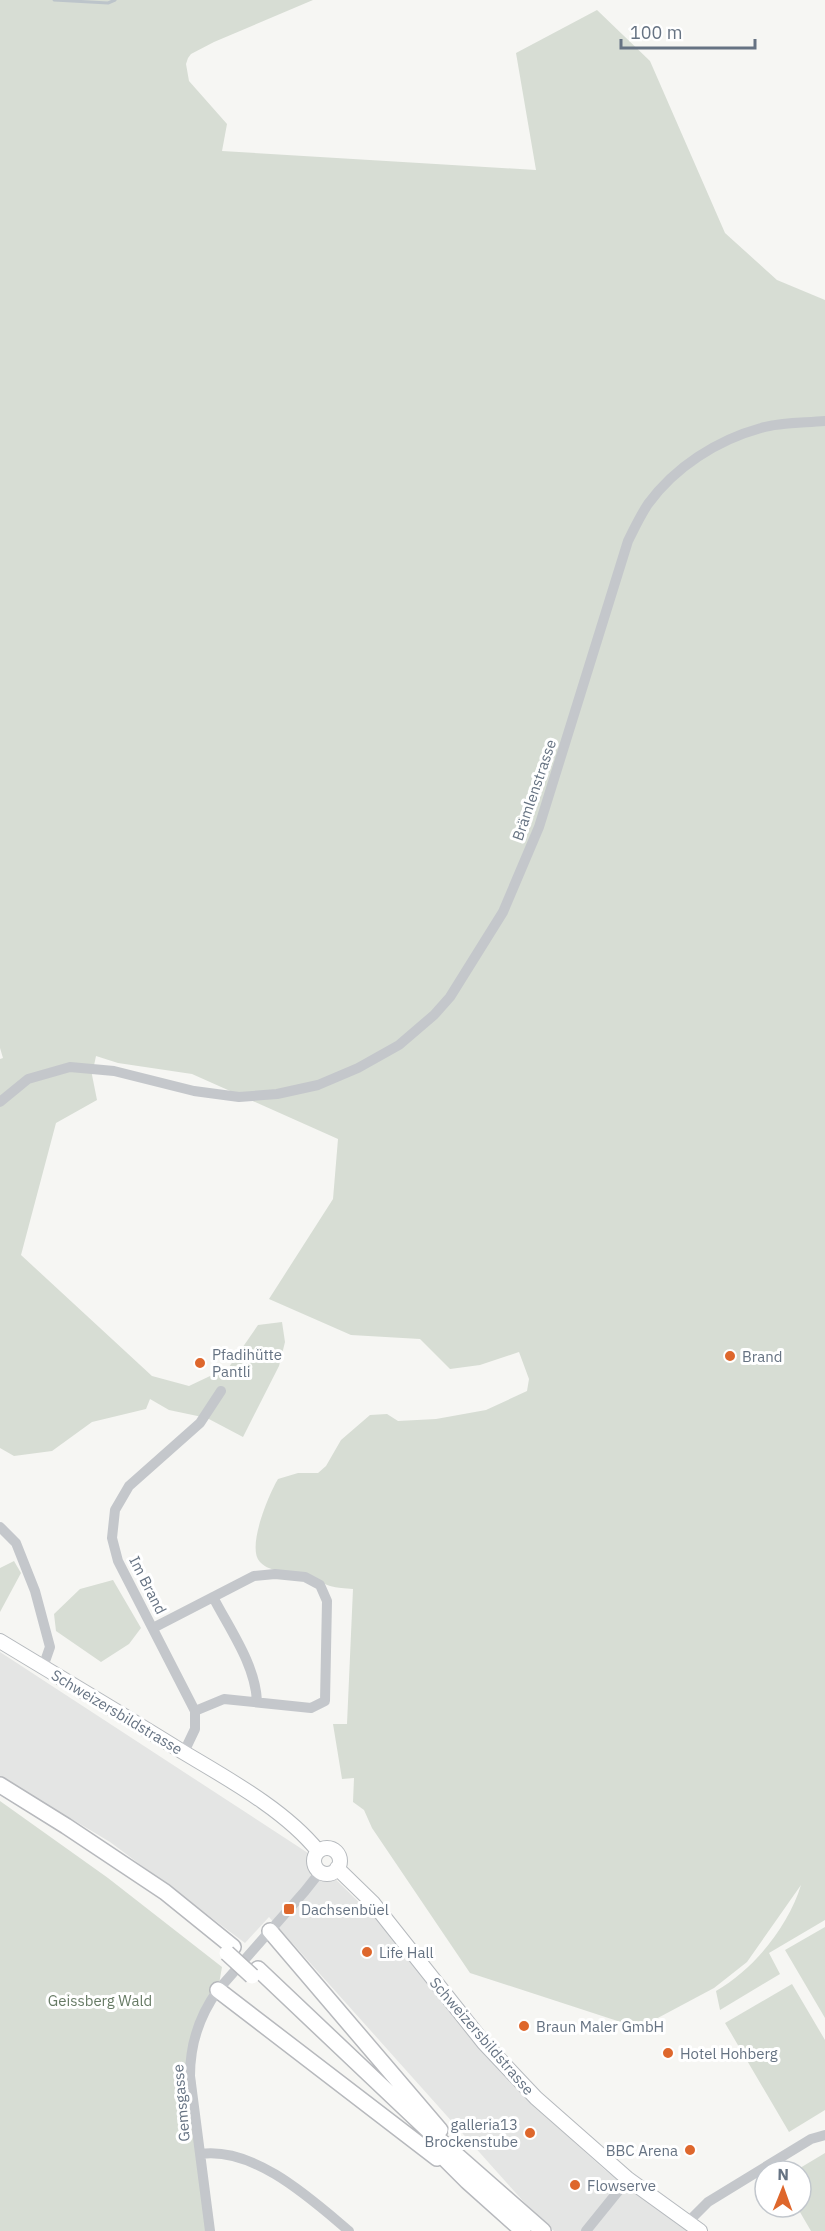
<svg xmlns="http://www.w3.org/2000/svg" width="825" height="2231" viewBox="0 0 825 2231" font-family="'IBM Plex Sans',sans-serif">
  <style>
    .built { fill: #e4e5e4 }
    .green { fill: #d7ddd4 }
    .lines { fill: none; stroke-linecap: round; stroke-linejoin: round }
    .stream { stroke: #bcc4ca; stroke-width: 3 }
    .major-casing { stroke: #b5b9bd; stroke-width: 16 }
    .highway-casing { stroke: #b7b9bd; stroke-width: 18 }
    .minor { stroke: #c4c7cb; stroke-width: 10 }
    .major { stroke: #fff; stroke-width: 14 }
    .highway { stroke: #fff; stroke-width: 15 }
    .highway-bridge-casing { stroke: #b7b9bd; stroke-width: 18; stroke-linecap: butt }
    .highway-bridge { stroke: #fff; stroke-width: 15 }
    .poi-dot { fill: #de672c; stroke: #fff; stroke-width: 2 }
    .labels { text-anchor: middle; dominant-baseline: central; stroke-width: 6; stroke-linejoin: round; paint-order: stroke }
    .street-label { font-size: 15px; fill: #667383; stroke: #fff }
    .poi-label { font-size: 15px; fill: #667383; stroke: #fff; text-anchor: start }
    .park-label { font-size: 15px; fill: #677b65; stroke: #fff }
  </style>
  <rect width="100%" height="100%" fill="#f6f6f3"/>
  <path class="built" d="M0 1652 311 1855 382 1925 483 2052 523 2096 605 2170 687 2231H554L540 2220 269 1917 245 1943 110 1842 0 1776Z"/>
  <path class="green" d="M0 0H313L214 42 191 54 188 58 186 64 189 81 227 124 222 151 536 170 516 53 597 10 650 61 725 233 777 280 825 300V1920L769 1953 780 1974 720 2010 716 1991C754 1969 788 1927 801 1885L747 1962 714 1988 639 2028 470 1973 372 1828 364 1810 353 1802 354 1778 342 1779 333 1724H347L353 1589C345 1588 337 1588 330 1586 321 1583 313 1575 304 1573 290 1570 271 1574 260 1562 246 1548 269 1494 278 1479L298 1473H318L326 1466 341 1440 370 1415 387 1414 398 1421 436 1419 486 1410 527 1391 529 1379 519 1352 480 1365 450 1369 420 1339 351 1335 269 1299 333 1199 338 1139 192 1074 118 1063 96 1056 92 1075 97 1100 56 1123 21 1255 152 1376 189 1386 229 1367 258 1325 282 1322 285 1342 279 1366 243 1437 207 1418 169 1410 150 1399 146 1409 92 1422 52 1451 14 1456 0 1448V1059L3 1058 0 1048Z
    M14 1561 21 1573 0 1612V1568Z
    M113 1580 141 1628 129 1644 101 1662 56 1631 54 1614 80 1589Z
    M0 1801 108 1878 222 1967 218 1990 192 2048 210 2231H0Z
    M825 1927V2018L785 1950Z
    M792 1984 825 2040V2110L789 2132 725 2023Z
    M825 2153V2231H811L797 2207H801V2171H795Z"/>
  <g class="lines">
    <path class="stream" d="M54 0 108 3 115 0"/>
    <g class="major-casing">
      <path id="major" d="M0 1641C61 1678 122 1714 183 1752 228 1779 285 1810 318 1851
        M314 1861a13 13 0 1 1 26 0a13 13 0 1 1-26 0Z
        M337 1868 373 1903 484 2043 536 2098 628 2179 700 2231"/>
    </g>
    <g class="highway-casing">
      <path id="highway" d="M0 1785 66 1826 165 1892 233 1947
        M270 1931 440 2130
        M258 1969 428 2130 543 2231
        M218 1990 437 2158
        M433 2147 467 2181 523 2231"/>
    </g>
    <path class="minor" d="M0 1102 28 1079 70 1067 114 1071 194 1091 239 1097 277 1094 318 1085 358 1068 399 1045 434 1015 450 997 503 912 539 827 628 541C634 529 640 516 648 504 675 467 717 440 761 428 781 422 804 423 825 421
      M0 1527 16 1543 35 1591 50 1647 43 1667
      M213 1597C230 1630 255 1664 257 1701
      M153 1628 254 1576 275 1574 305 1577 320 1585 327 1601 325 1701 311 1708 224 1699 195 1711
      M184 1752 195 1729V1711L118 1561 112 1538 115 1510 129 1486 200 1423 221 1391
      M201 2154C255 2147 311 2199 349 2231
      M688 2222 708 2202 811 2139 825 2135
      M210 2231 190 2076C190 2044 199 2016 218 1990L305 1891 320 1872
      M586 2231 628 2179"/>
    <use href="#major" class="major"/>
    <use href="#highway" class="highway"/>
    <g class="highway-bridge-casing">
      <path id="highway-bridge" d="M227 1953 252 1976"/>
    </g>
    <use href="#highway-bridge" class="highway-bridge"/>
  </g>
  <g class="poi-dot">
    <circle cx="730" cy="1356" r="6"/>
    <circle cx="200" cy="1363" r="6"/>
    <rect x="283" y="1903" width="12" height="12" rx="3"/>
    <circle cx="367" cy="1952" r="6"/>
    <circle cx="524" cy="2026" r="6"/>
    <circle cx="668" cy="2053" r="6"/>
    <circle cx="530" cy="2133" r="6"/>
    <circle cx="690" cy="2150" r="6"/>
    <circle cx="575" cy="2185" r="6"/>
  </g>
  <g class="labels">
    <g class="street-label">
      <text transform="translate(534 790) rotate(-71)">Brämlenstrasse</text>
      <text transform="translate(148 1585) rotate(63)">Im Brand</text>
      <text transform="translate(117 1712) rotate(31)">Schweizersbildstrasse</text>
      <text transform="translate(482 2036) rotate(49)">Schweizersbildstrasse</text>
      <text transform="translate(181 2103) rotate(-95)">Gemsgasse</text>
    </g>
    <g class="poi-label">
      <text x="212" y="1354">Pfadihütte<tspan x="212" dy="17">Pantli</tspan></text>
      <text x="742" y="1356">Brand</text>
      <text x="301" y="1909">Dachsenbüel</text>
      <text x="379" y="1952">Life Hall</text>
      <text x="536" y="2026">Braun Maler GmbH</text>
      <text x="680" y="2053">Hotel Hohberg</text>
      <text x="518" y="2124" text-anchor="end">galleria13<tspan x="518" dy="17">Brockenstube</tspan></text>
      <text x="678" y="2150" text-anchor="end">BBC Arena</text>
      <text x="587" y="2185">Flowserve</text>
    </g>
    <g class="park-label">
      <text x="100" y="2000">Geissberg Wald</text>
    </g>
  </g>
  <g transform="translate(783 2189) rotate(1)"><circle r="28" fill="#ffffff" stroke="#c2c7cd" stroke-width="1.5"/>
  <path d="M0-4.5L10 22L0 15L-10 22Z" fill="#de672c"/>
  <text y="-9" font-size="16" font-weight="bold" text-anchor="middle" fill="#667383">N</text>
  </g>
  <path d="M621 39v9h134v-9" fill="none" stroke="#667383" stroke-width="3"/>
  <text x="630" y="39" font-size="18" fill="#667383" stroke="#ffffff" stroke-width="4.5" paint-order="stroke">100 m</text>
</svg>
